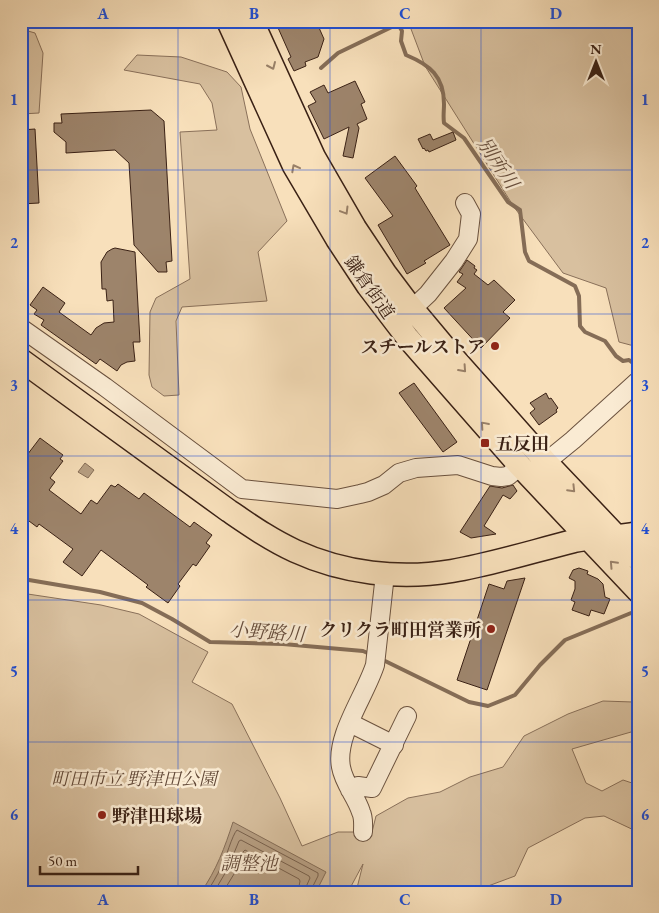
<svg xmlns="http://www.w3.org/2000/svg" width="659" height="913" viewBox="0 0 659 913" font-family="'EB Garamond','Noto Serif JP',serif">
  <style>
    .green { fill: #d8c09f; stroke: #89705a }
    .water { fill: #b79f83; stroke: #856d57 }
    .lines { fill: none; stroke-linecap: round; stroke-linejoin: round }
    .shore { stroke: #78604c; stroke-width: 1 }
    .stream { stroke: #856d57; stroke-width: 4 }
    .building { fill: #9d846b; stroke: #3a2115 }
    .minor-casing { stroke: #6a513e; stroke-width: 20 }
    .major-casing { stroke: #3a2115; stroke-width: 25 }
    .minor { stroke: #faebd3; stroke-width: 18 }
    .major { stroke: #f8e0bb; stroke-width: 22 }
    .oneway { stroke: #998068 }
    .grid { fill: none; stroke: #1d4ed8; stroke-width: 1; stroke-opacity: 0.55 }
    .poi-dot { fill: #8f2418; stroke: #faebd3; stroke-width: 2 }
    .labels { text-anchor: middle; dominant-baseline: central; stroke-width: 5; stroke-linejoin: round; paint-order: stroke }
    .street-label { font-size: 18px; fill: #3a2115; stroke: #faebd3 }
    .poi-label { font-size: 18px; font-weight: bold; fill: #3a2115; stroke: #faebd3; text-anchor: end }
    .park-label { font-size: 18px; font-style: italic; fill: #624938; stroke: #faebd3 }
    .water-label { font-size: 19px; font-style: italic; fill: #664d3c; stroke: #faebd3 }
    .neatline { fill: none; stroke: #1d4ed8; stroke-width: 2 }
    .grid-label { font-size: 16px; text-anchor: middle; font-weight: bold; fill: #1d4ed8 }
  </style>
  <rect width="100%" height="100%" fill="#f8e0bb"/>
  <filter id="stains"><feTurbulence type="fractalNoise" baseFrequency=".004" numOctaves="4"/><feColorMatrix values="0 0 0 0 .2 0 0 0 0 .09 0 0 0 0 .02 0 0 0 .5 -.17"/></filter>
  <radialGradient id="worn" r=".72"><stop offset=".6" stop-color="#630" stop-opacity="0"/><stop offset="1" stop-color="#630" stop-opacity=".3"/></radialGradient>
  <path class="green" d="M408 21H636L638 30V347L619 342 606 288 563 273 514 207 425 66Z
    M21 29 35 33 43 53 39 113 21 114Z
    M137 55 181 57 227 72 241 87 250 129 287 221 258 252 267 301 182 307 176 321 179 395 164 396 152 387 149 375 150 312 156 298 190 279 180 132 217 130 212 103 200 84 124 70Z
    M21 593 101 605 139 614 208 652 192 682 232 704 280 798 302 846 338 832H372L376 816 408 798 440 792 470 777 503 767 524 736 568 714 603 701 633 702 638 705V730L572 749 586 783 602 791 623 780 638 785V832L604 816 585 818 528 848 515 876 472 892H356L363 864 348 892H21Z"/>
  <path class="water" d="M85 463 94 470 88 478 78 472Z
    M233 822 326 872 316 892H201C216 871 225 847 233 822Z"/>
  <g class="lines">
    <path class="shore" d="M207 892C212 884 217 876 221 867 226 859 232 835 237 830L318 873V876L312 888V892
      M214 892 227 870 239 841 241 840 309 876 310 878 306 887V892
      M223 892 234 874 243 852 245 850 299 879 300 881 298 892"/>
    <path class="stream" d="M321 68 338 53 398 24 402 31 401 41 406 55C430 65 444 76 444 104 444 111 443 116 444 123L464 138 508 202 520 210 525 252 529 261 575 286 579 296 580 326 585 332 605 341 616 356 623 361 629 360 638 367
      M21 577 29 580 100 592 142 603 172 619 210 642 283 644 363 651 372 655
      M381 659 469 702 488 706 515 695 540 665 565 640 631 613"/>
  </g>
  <path class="building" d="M275 21H316L324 39 318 57 305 62 306 66 294 71 288 59 291 57Z
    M355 81 365 102 361 104 367 119 357 124 359 128 353 158 343 156 349 127 324 139 308 106 316 102 310 92 324 85 328 93Z
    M151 110 164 121 172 261 166 262 167 272H158L134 245 129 163 115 150 66 153V142L54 132V123H62L61 114Z
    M35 129 39 203 21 204V130Z
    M453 132 456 140 429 152 428 150 426 151 424 148 423 149 418 139 430 134 433 140Z
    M395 156 417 186 415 188 450 245 424 261 426 263 407 274 378 225 393 216 365 178Z
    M115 248 135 252 140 342H133L135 361 127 362 121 365 117 371 100 359 96 364 41 325 44 320 34 314 37 310 30 305 43 287 65 303 59 312 91 335 96 328 104 323 114 322 113 300 107 301 106 289H102L101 262 107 252 112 249Z
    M467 260 475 266 474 268 477 270 474 274 488 285 494 280 515 300 503 312 510 318 481 348 444 308 466 288 457 282 463 274 459 272Z
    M414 383 457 442 443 452 399 393Z
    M546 393 549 399 551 398 558 408 556 410 557 412 539 425 530 413 535 409 530 403Z
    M40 438 63 455 60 459 63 461 50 478 55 482 49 490 81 514 91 500 97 504 111 485 115 487 118 484 139 499 144 493 190 527 194 522 212 535 206 543 210 546 196 566 193 564 178 584 180 586 168 603 146 587 148 585 101 550 82 576 63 562 73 549 39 524 37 527 21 515V463Z
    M513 485 517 491 510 499 503 495 484 526 496 534 471 538 460 532 490 486 502 488Z
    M579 568 588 571 587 574 598 579 603 584 605 597 610 599 604 614 591 610 589 616 572 610 575 602 571 600 575 589V581L569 578 573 570Z
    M525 578 487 690 457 680 489 584 504 589 507 581Z"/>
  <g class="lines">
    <g class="minor-casing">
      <path id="minor" d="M412 309 428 294 454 261 468 239 471 214 465 203
        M21 328 105 387 242 489 337 499 360 494 368 492 384 485 399 473 416 468 458 465 492 476 501 477 508 476 520 466
        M546 462 573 440 638 381
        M350 723 394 745
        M350 790 358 786 372 788 407 716
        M363 832C363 825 364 818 361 812 356 796 344 784 341 767 335 736 365 696 375 665L385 574"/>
    </g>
    <g class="major-casing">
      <path id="major" d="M228 21 294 166 337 239 368 286 407 337 520 466 638 591
        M252 21 314 157 355 228 385 273 406 301 452 356 546 462 638 559
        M21 360 229 511C251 526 271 540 295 551 343 573 399 580 452 571 493 564 534 551 574 541 595 537 617 538 638 533"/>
    </g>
    <use href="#minor" class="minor"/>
    <use href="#major" class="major"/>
  </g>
  <defs><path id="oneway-chevron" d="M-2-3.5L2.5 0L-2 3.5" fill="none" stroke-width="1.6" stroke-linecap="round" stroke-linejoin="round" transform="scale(1.25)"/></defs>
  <g class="oneway">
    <use href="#oneway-chevron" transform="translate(272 66) rotate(66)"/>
    <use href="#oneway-chevron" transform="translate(295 168) rotate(-118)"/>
    <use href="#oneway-chevron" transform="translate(345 211) rotate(59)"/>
    <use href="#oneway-chevron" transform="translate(463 369) rotate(48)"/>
    <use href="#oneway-chevron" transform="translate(484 425) rotate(-131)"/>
    <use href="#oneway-chevron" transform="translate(572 489) rotate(46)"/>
    <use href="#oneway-chevron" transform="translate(613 564) rotate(-133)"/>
  </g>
  <path class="grid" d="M178 21V892M330 21V892M481 21V892M21 170H638M21 314H638M21 456H638M21 600H638M21 742H638"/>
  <g class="poi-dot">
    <circle cx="495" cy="346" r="5"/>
    <rect x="480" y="438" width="10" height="10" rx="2.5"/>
    <circle cx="491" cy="629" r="5"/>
    <circle cx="102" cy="815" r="5"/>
  </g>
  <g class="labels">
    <g class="street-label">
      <text transform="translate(370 287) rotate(55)">鎌倉街道</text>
    </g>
    <g class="poi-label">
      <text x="485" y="346">スチールストア</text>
      <text x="495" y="443" text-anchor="start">五反田</text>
      <text x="481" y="629">クリクラ町田営業所</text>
      <text x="112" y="815" text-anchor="start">野津田球場</text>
    </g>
    <g class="park-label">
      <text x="134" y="778">町田市立 野津田公園</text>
    </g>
    <g class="water-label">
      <text transform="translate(498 163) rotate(56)">別所川</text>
      <text transform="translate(267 632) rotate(4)">小野路川</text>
      <text x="249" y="863">調整池</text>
    </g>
  </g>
  <rect width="659" height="913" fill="none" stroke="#f8e0bb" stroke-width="55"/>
  <g transform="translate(596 62)" stroke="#faebd3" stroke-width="4" paint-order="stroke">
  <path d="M0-4L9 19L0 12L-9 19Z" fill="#3a2115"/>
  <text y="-8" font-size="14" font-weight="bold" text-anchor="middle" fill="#3a2115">N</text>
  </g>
  <path d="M40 866v8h98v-8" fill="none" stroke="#3a2115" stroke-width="2.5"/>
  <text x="48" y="866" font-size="15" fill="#3a2115" stroke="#faebd3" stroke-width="4" paint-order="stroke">50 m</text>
  <rect x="28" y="28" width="604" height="858" class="neatline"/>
  <g class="grid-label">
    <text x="103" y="19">A</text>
    <text x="254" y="19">B</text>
    <text x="405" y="19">C</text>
    <text x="556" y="19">D</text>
    <text x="14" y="105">1</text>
    <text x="645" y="105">1</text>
    <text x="14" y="248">2</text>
    <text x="645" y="248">2</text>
    <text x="14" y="391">3</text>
    <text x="645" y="391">3</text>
    <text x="14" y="534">4</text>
    <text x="645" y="534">4</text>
    <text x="14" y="677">5</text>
    <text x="645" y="677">5</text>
    <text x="14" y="820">6</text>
    <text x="645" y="820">6</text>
    <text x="103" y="905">A</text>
    <text x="254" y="905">B</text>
    <text x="405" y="905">C</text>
    <text x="556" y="905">D</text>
  </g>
  <rect width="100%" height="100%" filter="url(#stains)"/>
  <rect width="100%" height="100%" fill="url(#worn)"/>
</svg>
